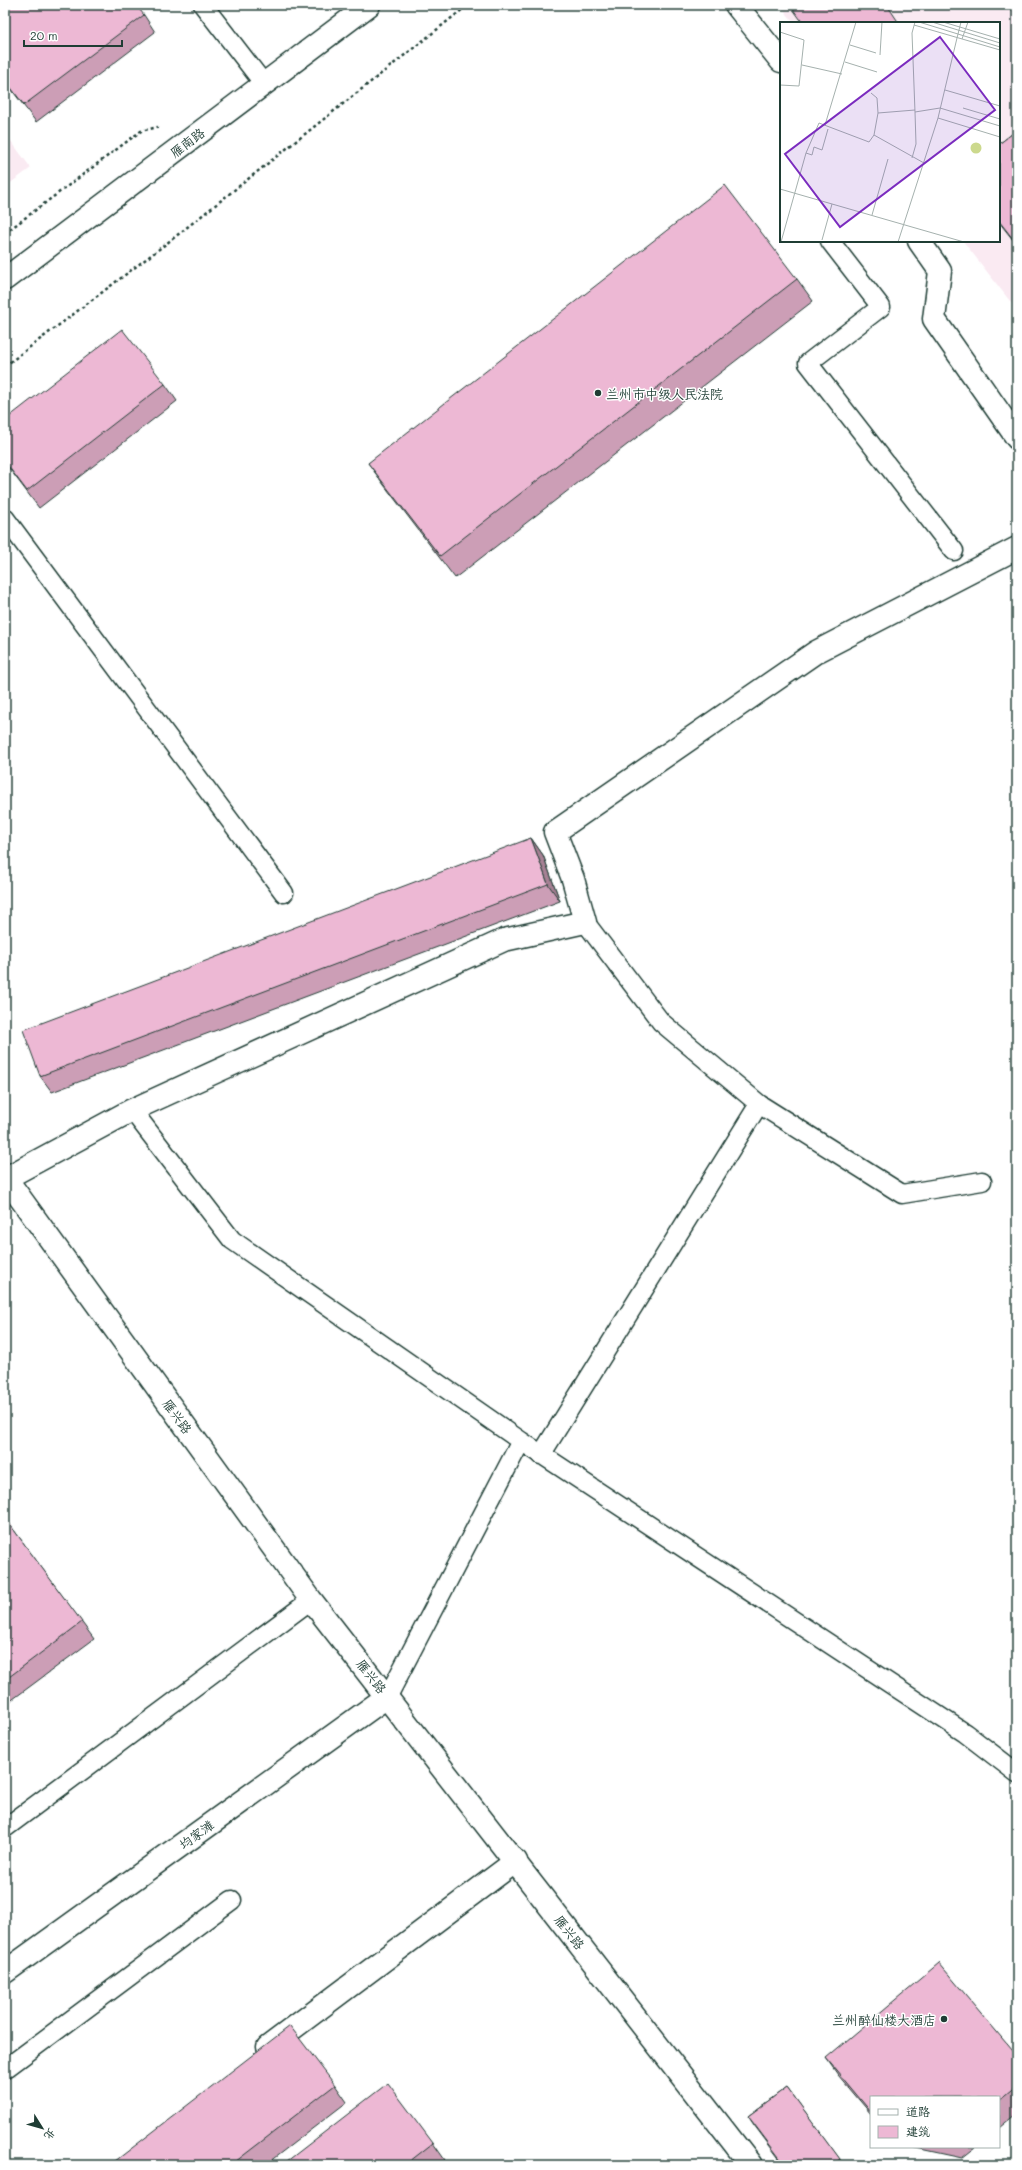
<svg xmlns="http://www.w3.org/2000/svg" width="1022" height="2170" viewBox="0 0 1022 2170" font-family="Mali,'LXGW WenKai TC',sans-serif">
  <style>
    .built { fill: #faeaf2 }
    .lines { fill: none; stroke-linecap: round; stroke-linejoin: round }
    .service-casing { stroke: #1f3d34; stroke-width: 21 }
    .minor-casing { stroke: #1f3d34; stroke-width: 25 }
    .tertiary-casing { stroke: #1f3d34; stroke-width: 25 }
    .secondary-casing { stroke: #1f3d34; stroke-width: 25 }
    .path { stroke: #1f3d34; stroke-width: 2.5; stroke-dasharray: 3 3; stroke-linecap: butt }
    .service { stroke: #fff; stroke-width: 18 }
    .minor { stroke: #fff; stroke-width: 22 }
    .tertiary { stroke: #fff; stroke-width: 22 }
    .secondary { stroke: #fff; stroke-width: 22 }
    .wall { fill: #cc9eb6; stroke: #1f3d34 }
    .shaded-wall { fill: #a68194; stroke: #1f3d34 }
    .building { fill: #edb8d4; stroke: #1f3d34 }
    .poi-dot { fill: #1f3d34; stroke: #fff; stroke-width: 1.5 }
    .labels { text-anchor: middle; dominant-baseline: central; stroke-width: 3; stroke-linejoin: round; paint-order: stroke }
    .street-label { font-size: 13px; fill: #1f3d34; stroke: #fff }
    .poi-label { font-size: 13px; fill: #1f3d34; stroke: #fff; text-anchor: start }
    .inset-road { fill: none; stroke: #a5b1ae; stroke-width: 1 }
    .view { fill: #7b2cbf; fill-opacity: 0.15; stroke: #7b2cbf; stroke-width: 2 }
    .inset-edge { fill: none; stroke: #1f3d34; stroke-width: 2 }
  </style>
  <rect width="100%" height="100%" fill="#fff"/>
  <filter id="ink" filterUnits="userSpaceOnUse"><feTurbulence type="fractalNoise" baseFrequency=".025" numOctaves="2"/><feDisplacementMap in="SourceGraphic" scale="8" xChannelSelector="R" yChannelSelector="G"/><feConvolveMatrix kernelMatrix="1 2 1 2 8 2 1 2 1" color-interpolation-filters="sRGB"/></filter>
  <g filter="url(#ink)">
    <path class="built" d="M780 5H1017V310L963 241H999V23H794Z
      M5 133 31 168 5 187Z"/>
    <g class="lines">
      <g class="service-casing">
        <path id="service" d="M203 5 264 84
          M830 241 881 307 808 363 954 551
          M5 518 284 893
          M759 1104 902 1194 982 1181
          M132 1110 232 1240 521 1441
          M541 1455 759 1104 661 1022 585 922
          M388 1696 521 1441 965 1733 1017 1773
          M5 1828 311 1600
          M5 2069 232 1900"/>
      </g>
      <g class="minor-casing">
        <path id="minor" d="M736 5 781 61
          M919 241 940 271 934 319 1017 438
          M6 1178 132 1110 504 940 585 922 573 879 555 832 816 652 1017 548
          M5 1972 388 1696
          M268 2047 516 1861"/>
      </g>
      <g class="tertiary-casing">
        <path id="tertiary" d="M5 1177 311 1600 751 2165"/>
      </g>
      <g class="secondary-casing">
        <path id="secondary" d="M5 279 369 5"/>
      </g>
      <path class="path" d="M5 233 141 131 158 127
        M5 366 171 240 468 5"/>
      <use href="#service" class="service"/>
      <use href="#minor" class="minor"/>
      <use href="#tertiary" class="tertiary"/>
      <use href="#secondary" class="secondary"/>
    </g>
    <path class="wall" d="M5 5 144 15 155 32 36 122 5 81Z
      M1017 130V245L999 222V144Z
      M797 279 813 301 455 578 384 485 368 463Z
      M165 384 177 401 39 508 5 463V420Z
      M531 838 543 855 560 901 52 1092 40 1076Z
      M5 1518 94 1639 5 1705Z
      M1017 2056V2113L999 2128V2097H871V2114L838 2075 826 2058Z
      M335 2085 347 2102 265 2165H110Z
      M787 2087 844 2165H784L754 2125 748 2116Z
      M433 2143 445 2160 438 2165H282Z
      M911 2147H976L962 2158Z"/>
    <path class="shaded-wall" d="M531 838 543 855 560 901 548 884Z"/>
    <path class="building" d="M5 5H136L144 15 24 105 5 80Z
      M790 5H887L899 23H803Z
      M1017 130V244L999 221V144Z
      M725 185 797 279 440 556 368 463Z
      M122 329 165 384 27 491 5 462V420Z
      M531 838 548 884 40 1076 23 1030Z
      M5 1518 82 1622 5 1680Z
      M939 1963 1017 2056V2086L999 2101V2097H871V2112L826 2058Z
      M290 2026 335 2085 231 2165H110Z
      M388 2083 433 2143 405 2165H282Z
      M787 2087 840 2159 832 2165H785L748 2116Z"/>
  </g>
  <g class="poi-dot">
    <circle cx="598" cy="393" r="4"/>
    <circle cx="944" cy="2019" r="4"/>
  </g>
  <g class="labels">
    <g class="street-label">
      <text transform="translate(187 142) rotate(-37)">雁南路</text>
      <text transform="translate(178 1416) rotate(54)">雁兴路</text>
      <text transform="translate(372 1676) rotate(52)">雁兴路</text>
      <text transform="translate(196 1834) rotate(-36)">均家滩</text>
      <text transform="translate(570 1932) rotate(52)">雁兴路</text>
    </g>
    <g class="poi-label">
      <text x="606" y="393">兰州市中级人民法院</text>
      <text x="936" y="2019" text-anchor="end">兰州醉仙楼大酒店</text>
    </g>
  </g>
  <g transform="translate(780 22)">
    <rect width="220" height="220" fill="#fff"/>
    <path d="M190.5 126a5.5 5.5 0 1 1 11 0a5.5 5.5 0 1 1-11 0Z" fill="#ccd98d"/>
    <path class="inset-road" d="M135 0 132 11 135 90 160 86 220 104M139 0 220 25M152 0 220 21M163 0 220 17M134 3 220 28M0 10 24 18 19 64 0 63M177 16 181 0M182 17 188 0M70 23 96 31M100 33 102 0M65 40 97 50M22 43 62 52M165 68 220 84M91 71 97 76 98 91M183 86 220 97M158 96 220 115M45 103 76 0M94 113 144 141M26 131 32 133 34 125 42 128 48 107M132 136 136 122 135 90M0 167 184 220M92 193 108 137M42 218 52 182M1 220 26 131 39 101 89 120 94 113 98 91 135 88M118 220 158 96 177 16"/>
    <path class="view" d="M160 15 215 88 60 205 5 132Z"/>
    <rect width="220" height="220" class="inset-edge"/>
  </g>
  <rect width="1022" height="2170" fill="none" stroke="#fff" stroke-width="20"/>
  <rect x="10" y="10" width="1002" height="2150" fill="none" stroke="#1f3d34" stroke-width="1.5" filter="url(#ink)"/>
  <rect x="870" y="2096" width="130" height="52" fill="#ffffff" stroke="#a5b1ae"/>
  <rect x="878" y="2109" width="20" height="6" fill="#ffffff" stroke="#a5b1ae"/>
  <text x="906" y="2116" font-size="12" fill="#1f3d34">道路</text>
  <rect x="878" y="2126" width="20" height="12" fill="#edb8d4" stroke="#a5b1ae"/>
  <text x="906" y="2136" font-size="12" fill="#1f3d34">建筑</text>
  <g transform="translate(42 2128) rotate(127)" stroke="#ffffff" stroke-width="3" paint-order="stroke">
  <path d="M0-3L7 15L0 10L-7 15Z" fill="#1f3d34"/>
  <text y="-6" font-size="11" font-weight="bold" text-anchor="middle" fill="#1f3d34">北</text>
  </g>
  <path d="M24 40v6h98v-6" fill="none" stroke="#1f3d34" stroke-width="2"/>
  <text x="30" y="40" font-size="12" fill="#1f3d34" stroke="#ffffff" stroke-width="3" paint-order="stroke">20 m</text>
</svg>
